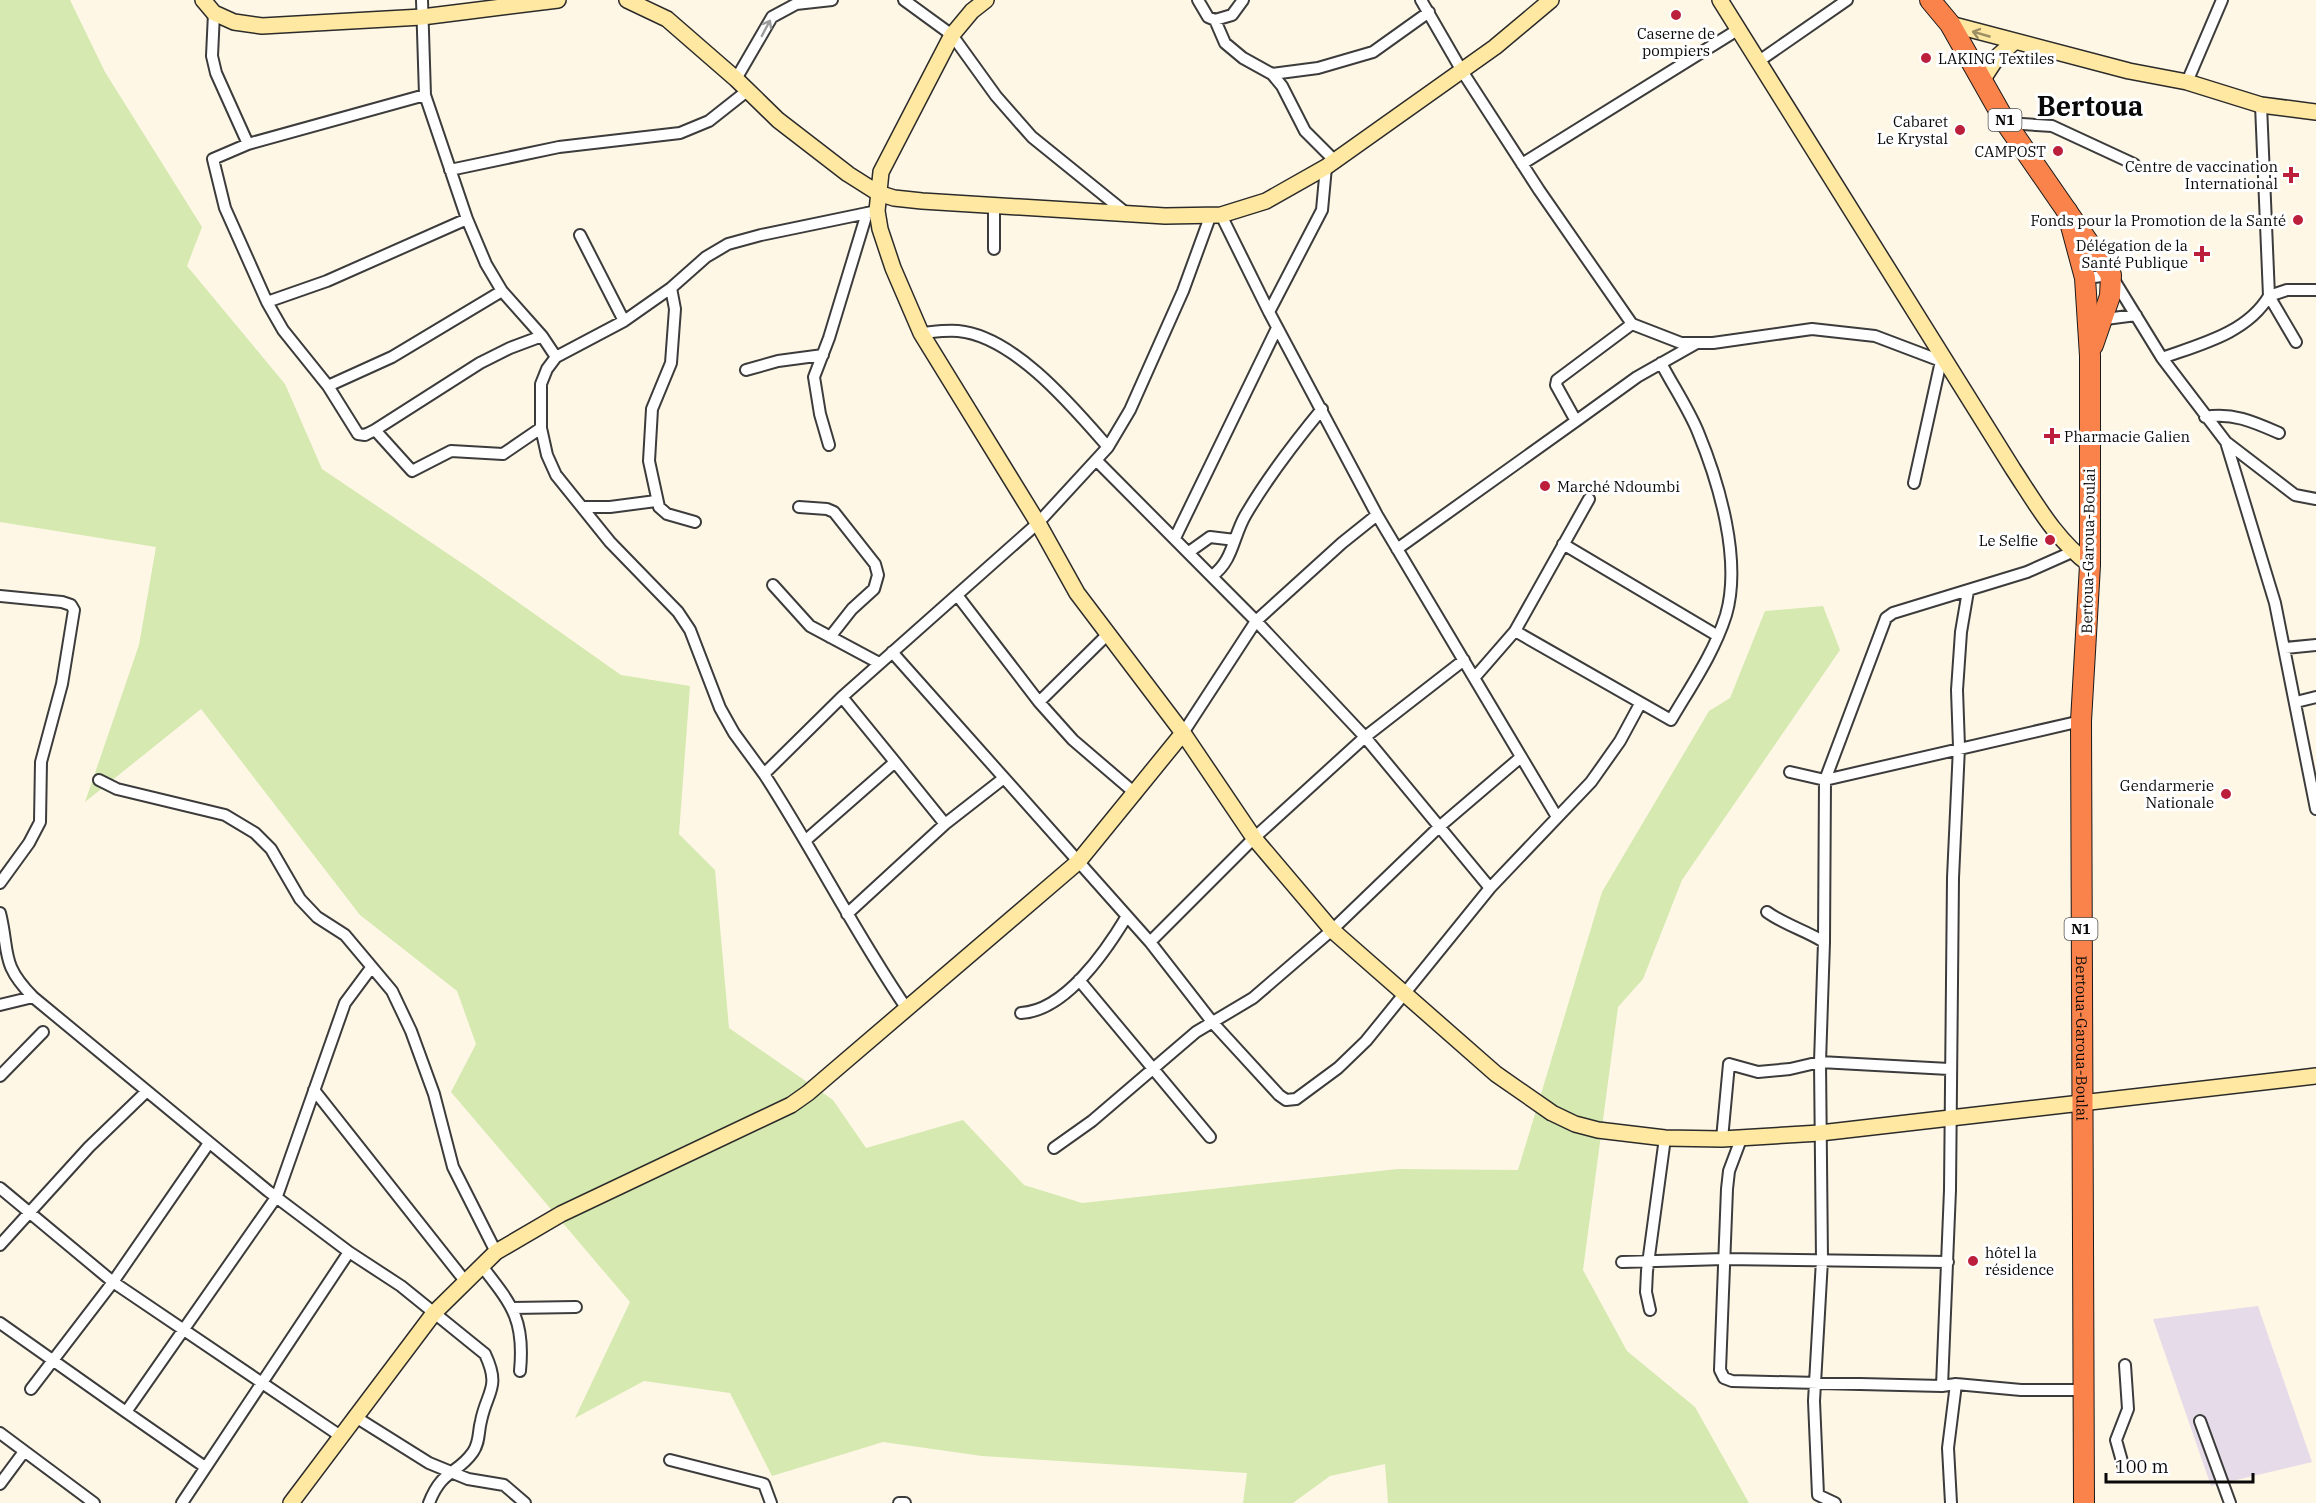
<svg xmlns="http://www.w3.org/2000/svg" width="2316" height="1503" viewBox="0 0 2316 1503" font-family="'IBM Plex Serif',serif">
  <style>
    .industrial { fill: #e6dce9 }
    .green { fill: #d5e9b0 }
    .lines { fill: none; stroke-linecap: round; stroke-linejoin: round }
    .street-casing { stroke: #3c3c3c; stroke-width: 14 }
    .secondary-casing { stroke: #2b2b2b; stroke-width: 18 }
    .highway-casing { stroke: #1a1a1a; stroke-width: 22 }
    .street { stroke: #fff; stroke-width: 10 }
    .secondary { stroke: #ffe8a1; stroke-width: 15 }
    .highway { stroke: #f9834a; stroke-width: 20 }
    .oneway { stroke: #9d9d9d }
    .oneway2 { stroke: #9d8f64 }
    .poi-dot { fill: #bc1f3b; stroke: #fff; stroke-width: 2 }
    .labels { text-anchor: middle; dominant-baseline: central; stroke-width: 6; stroke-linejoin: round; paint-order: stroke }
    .shield { fill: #fff; stroke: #535353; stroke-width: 1.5 }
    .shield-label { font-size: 14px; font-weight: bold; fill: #090909 }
    .poi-label { font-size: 15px; fill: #090909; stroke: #fff; text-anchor: end }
    .street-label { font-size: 15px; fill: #090909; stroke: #fff }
    .town-label { font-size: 27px; font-weight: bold; fill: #090909; stroke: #fff }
  </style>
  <rect width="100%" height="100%" fill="#fff7e6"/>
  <path class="industrial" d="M2258 1306 2312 1462 2211 1486 2153 1319Z"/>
  <path class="green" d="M0 0H70L105 72 202 227 187 266 285 384 322 469 475 572 621 675 690 686 679 834 715 870 729 1028 833 1100 866 1148 963 1120 1024 1185 1082 1203 1398 1169 1518 1170 1602 892 1709 711 1730 698 1765 611 1823 606 1840 650 1682 880 1643 979 1618 1007 1583 1270 1627 1351 1695 1407 1749 1503H1388L1385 1464 1330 1476 1293 1503H1243L1247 1473 982 1456 883 1442 772 1476 730 1393 644 1381 575 1418 630 1302 451 1092 476 1044 457 991 360 915 201 709 85 802 139 645 156 547 0 522Z"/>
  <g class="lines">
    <g class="street-casing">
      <path id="street" d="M422 0 425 95 467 219 486 264 502 291 542 336 556 357
        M904 0 952 35 996 96 1032 137 1126 213
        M1198 0 1208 17 1215 20 1232 15 1243 0
        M1421 0 1462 71 1539 190 1632 324 1681 343H1713L1812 329 1875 336 1941 361 1943 356
        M214 13 212 56 216 73 248 144 425 95
        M1215 20 1225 43 1243 58 1272 74 1282 86 1305 131 1335 161
        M1759 61 1847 0
        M1272 74 1318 68 1373 52 1429 12
        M736 79 772 17 796 4 832 0
        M2187 82 2222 0
        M2006 123 2052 126 2134 164
        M248 144 213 159 225 208 267 302 283 330 328 386 358 434 365 435 375 430 480 363 510 348 542 336
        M1522 164 1739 29
        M450 170 559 147 680 133 709 121 747 91
        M994 204V249
        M1221 215 1269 312 1377 515 1557 817
        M580 235 624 321
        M2085 278 2111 275 2162 358 2226 442 2295 495 2316 499
        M671 288 675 309 671 363 652 409 649 461 659 507 667 514 695 522
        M267 302 327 281 467 219
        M1269 312 1322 210 1326 167
        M2098 320 2136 315
        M921 333C933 332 946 330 958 331 1014 336 1073 407 1108 447
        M2296 342 2269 296 2287 290H2316
        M2162 358C2201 344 2247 333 2269 296L2261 105
        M746 370 778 361 823 355
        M328 386 392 357 502 291
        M2205 417C2232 412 2254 422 2279 433
        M1576 421 1637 377 1697 343
        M375 430 412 471 451 451 503 454 541 428
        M2226 442 2275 603 2316 809
        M829 445 820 414 814 377 829 338 867 213
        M1096 460 1256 621 1365 737 1490 888
        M1914 483 1941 361
        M582 507H610L656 501
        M799 507 827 509 834 512 875 564 878 575 874 589 852 609 830 637
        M1175 538 1277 328
        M1563 544 1718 636
        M1397 549 1576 421 1556 385 1557 380 1632 324
        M1189 552 1210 537 1235 540
        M1212 576C1233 561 1233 537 1245 516 1267 478 1294 443 1322 409
        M773 585 810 626 879 663
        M1968 591 1961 632 1957 690 1959 747 1953 878 1950 1190 1942 1386 1956 1384 2021 1390H2084
        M957 595 1039 702 1108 634
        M0 596 62 602 71 605 74 610 62 684 41 762 40 822 29 843 0 883
        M1515 631 1589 499
        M2285 648 2316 645
        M892 652 1150 942 1213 1023 1279 1095 1286 1100 1296 1099 1338 1068 1366 1041 1490 888 1591 782 1620 741 1640 704
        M1475 677 1515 631 1671 720C1691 686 1714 653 1726 615 1742 560 1719 483 1698 432 1688 408 1673 386 1661 363
        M1039 702 1073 740 1136 794
        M2296 702 2316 697
        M1183 733 1256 621 1342 543 1377 515
        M895 762 945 824 1004 778
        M1790 772 1825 780 2081 721
        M764 774 734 733 720 708 690 630 678 612 610 542 556 475 547 455 541 428V384L547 369 556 357 624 321 671 288 706 257 728 244 761 235 877 211
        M99 780 117 789 225 815 255 833 271 849 300 899 317 917 345 935 392 991 411 1031 434 1094 453 1167 496 1252
        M806 840 895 762 842 697
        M1767 912C1785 925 1805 930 1824 942
        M0 913C10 954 0 963 33 997L268 1191 349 1252 401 1286 485 1354C501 1388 487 1391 481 1421 478 1432 480 1442 473 1452 457 1475 442 1469 429 1503
        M847 914 945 824
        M1150 942 1254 838 1365 737 1464 660
        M1079 980 1210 1137
        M0 1005 33 997
        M907 1009C855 933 814 851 764 774L842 697 1038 523 1108 447 1130 410 1183 291 1210 217
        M1021 1013C1065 1011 1106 951 1127 916
        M0 1076 43 1032
        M314 1090 465 1281
        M1722 1139 1729 1064 1758 1072 1790 1069 1820 1062 1949 1069
        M1741 1139 1729 1171 1727 1189 1720 1370 1724 1378 1732 1381 1942 1386
        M1054 1148 1092 1121 1196 1032 1253 998 1332 930 1439 827 1521 757
        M0 1188 113 1282 339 1435
        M0 1245 89 1147 147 1091
        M1622 1262 1724 1259 1948 1262
        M481 1265C512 1305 525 1319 520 1371
        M512 1308 576 1307
        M1650 1310 1646 1292 1647 1271 1665 1138
        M0 1323 126 1412 277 1196 345 1003 371 968
        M31 1389 113 1282 209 1143
        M126 1412 205 1467
        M354 1416 429 1463 468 1479 504 1485 525 1503
        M2200 1421 2230 1503
        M0 1433 94 1503
        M670 1460 764 1484 771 1503
        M2123 1465 2116 1440 2128 1409 2125 1365
        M0 1484 23 1453
        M182 1503 349 1252
        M899 1503H905
        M1835 1503 1818 1495 1814 1401 1822 1260 1820 1062 1824 942 1825 780 1886 618 1893 613 2027 572 2072 552
        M1951 1503 1948 1448 1956 1384"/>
    </g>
    <g class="secondary-casing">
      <path id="secondary" d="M203 0 214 13 234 22 262 26 422 17 558 0
        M627 0 667 19 736 79 778 120 848 174 878 193 894 198 922 201 1165 216 1221 215 1266 201 1326 167 1495 47 1551 0
        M986 0 972 11 952 35 881 172 877 211 880 229 893 268 921 333 1038 523 1077 593 1183 733 1254 838 1332 930 1496 1074 1552 1113 1575 1124 1598 1130 1665 1138 1722 1139 1820 1133 2316 1076
        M1720 0 2013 469C2036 504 2056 540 2090 565
        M1950 24 2129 71 2187 82 2261 105 2316 112
        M1986 84 1983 79 1998 56 2013 43
        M291 1503 434 1313 496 1252 561 1214 791 1105 808 1093 1078 862 1183 733"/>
    </g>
    <g class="highway-casing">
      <g id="highway">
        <path d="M1930 0 1950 24 2006 123 2111 275 2110 296 2093 345"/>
        <path id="s1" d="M2067 211 2085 278 2090 356V565L2081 721 2084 1503"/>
      </g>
    </g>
    <use href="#street" class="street"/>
    <use href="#secondary" class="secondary"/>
    <use href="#highway" class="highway"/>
  </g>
  <defs><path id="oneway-shaft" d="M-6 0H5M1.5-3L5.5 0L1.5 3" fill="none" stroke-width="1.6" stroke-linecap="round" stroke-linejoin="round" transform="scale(1.5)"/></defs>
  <use class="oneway" href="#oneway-shaft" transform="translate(766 28) rotate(-62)"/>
  <use class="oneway2" href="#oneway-shaft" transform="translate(1981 34) rotate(-164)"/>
  <g class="poi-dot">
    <circle cx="1676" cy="15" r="6"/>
    <circle cx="1926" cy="58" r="6"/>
    <circle cx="1960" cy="130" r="6"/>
    <circle cx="2058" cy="151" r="6"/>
    <path d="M2288 166h6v6h6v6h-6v6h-6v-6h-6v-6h6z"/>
    <circle cx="2298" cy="220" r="6"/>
    <path d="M2199 245h6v6h6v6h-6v6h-6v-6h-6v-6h6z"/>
    <path d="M2049 427h6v6h6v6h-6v6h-6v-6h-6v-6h6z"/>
    <circle cx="1545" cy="486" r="6"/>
    <circle cx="2050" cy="540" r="6"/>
    <circle cx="2226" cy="794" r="6"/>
    <circle cx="1973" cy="1261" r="6"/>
  </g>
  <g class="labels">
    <g class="shield">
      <rect x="1988.5" y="109" width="33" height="22" rx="4.5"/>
      <rect x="2064.5" y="918" width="33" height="22" rx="4.5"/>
    </g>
    <g class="shield-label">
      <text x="2005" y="120">N1</text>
      <text x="2081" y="929">N1</text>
    </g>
    <g class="poi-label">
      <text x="1676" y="33" text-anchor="middle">Caserne de<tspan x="1676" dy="17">pompiers</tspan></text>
      <text x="1938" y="58" text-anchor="start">LAKING Textiles</text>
      <text x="1948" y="121">Cabaret<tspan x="1948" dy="17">Le Krystal</tspan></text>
      <text x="2046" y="151">CAMPOST</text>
      <text x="2278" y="166">Centre de vaccination<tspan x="2278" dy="17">International</tspan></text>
      <text x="2286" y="220">Fonds pour la Promotion de la Santé</text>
      <text x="2188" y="245">Délégation de la<tspan x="2188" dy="17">Santé Publique</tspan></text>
      <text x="2064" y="436" text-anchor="start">Pharmacie Galien</text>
      <text x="1557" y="486" text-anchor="start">Marché Ndoumbi</text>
      <text x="2038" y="540">Le Selfie</text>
      <text x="2214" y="785">Gendarmerie<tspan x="2214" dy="17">Nationale</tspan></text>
      <text x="1985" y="1252" text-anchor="start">hôtel la<tspan x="1985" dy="17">résidence</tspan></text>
    </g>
    <g class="street-label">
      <text transform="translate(2088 551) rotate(-89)">Bertoua-Garoua-Boulai</text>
      <text stroke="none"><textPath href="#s1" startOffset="830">Bertoua-Garoua-Boulai</textPath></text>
    </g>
    <g class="town-label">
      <text x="2090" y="105">Bertoua</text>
    </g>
  </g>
  <path d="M2106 1473v9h147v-9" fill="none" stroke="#090909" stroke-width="3"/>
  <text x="2115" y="1473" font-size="18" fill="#090909" stroke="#ffffff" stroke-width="4.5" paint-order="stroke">100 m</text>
</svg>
